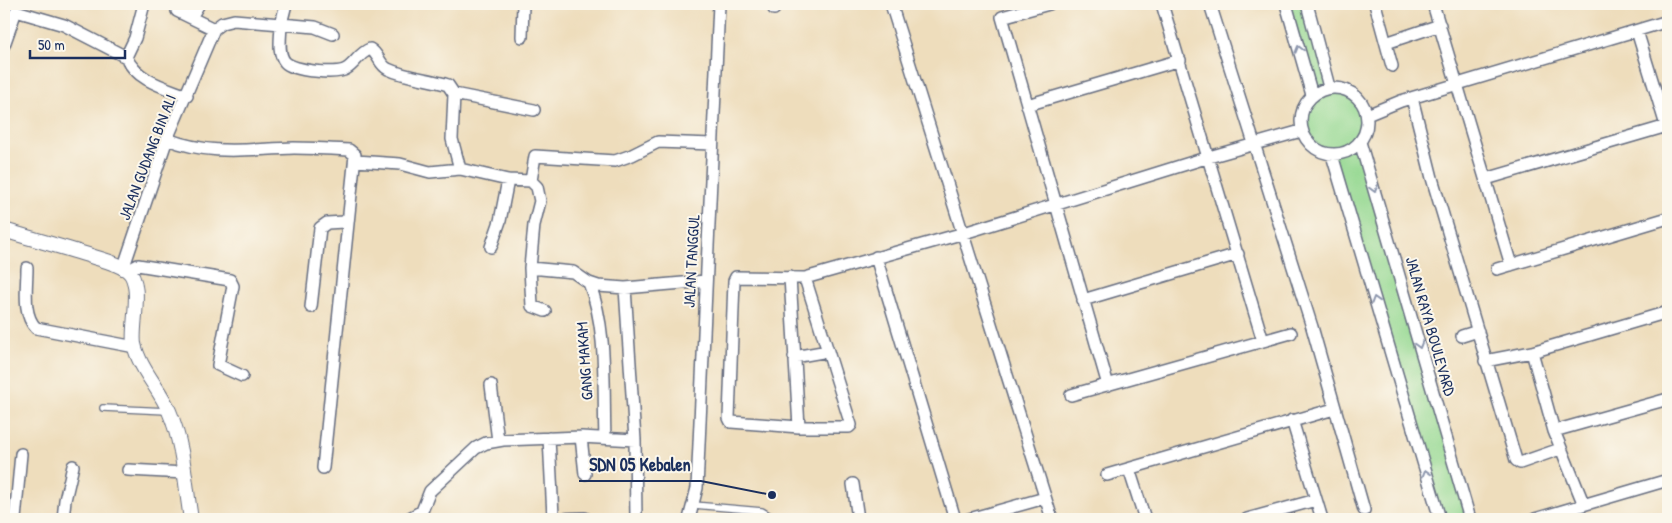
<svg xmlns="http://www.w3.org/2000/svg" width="1672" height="523" viewBox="0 0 1672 523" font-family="'Patrick Hand',sans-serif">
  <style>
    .green { fill: #94d891; stroke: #588478 }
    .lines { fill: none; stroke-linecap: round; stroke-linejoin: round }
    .service-casing { stroke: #656c7f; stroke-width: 8 }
    .minor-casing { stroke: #656c7f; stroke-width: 14 }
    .tertiary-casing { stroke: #656c7f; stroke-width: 16 }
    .service { stroke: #fff; stroke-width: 5.5 }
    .minor { stroke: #fff; stroke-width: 11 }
    .tertiary { stroke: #fff; stroke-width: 14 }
    .oneway { stroke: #8d97ae }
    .labels { text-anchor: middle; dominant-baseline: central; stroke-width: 4; stroke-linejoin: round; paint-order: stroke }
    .street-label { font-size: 16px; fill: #1b2f5e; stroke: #fbf7ec }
    .leader { fill: none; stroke: #1b2f5e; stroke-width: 2 }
    .callout-dot { fill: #1b2f5e; stroke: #fbf7ec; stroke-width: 2 }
    .callout-label { font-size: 18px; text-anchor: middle; font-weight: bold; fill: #1b2f5e; stroke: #fbf7ec; stroke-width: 4; stroke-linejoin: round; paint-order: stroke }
  </style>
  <rect width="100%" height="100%" fill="#fbf7ec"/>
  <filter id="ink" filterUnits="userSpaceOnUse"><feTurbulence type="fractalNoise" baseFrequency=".02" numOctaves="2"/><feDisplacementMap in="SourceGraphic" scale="10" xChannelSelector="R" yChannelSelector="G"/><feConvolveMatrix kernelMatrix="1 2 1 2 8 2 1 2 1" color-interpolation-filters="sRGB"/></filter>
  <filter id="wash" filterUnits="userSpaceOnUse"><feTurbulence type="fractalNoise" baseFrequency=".0096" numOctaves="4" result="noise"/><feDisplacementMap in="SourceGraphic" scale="20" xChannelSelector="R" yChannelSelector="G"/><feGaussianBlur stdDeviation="1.12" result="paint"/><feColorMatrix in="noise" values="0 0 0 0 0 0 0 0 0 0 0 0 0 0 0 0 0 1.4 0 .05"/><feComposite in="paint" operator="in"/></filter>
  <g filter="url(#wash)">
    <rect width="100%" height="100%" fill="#eeddbc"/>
    <path class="green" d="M1285 4H1307L1329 87C1362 91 1376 112 1360 142L1470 519H1440L1332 155C1312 150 1294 135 1301 112 1302 106 1308 99 1312 94Z"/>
  </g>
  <g filter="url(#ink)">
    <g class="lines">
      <g class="service-casing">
        <path id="service" d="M103 408 167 411
          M694 505 762 511 775 519"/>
      </g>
      <g class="minor-casing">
        <path id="minor" d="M891 4 1052 519
          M1049 4 1002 17 1108 385
          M1162 4 1263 341
          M1210 4 1312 327 1364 510
          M1286 4 1312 95
          M1307 4 1329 87
          M1375 4 1392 66
          M1433 4 1511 265
          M1667 4 1668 7
          M774 9V4
          M177 11 214 29
          M191 17 199 4
          M1637 31 1668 132
          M333 34 315 27 281 24C281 35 277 53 285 62 293 71 337 75 346 69 355 64 359 53 370 49 379 54 379 65 388 69 407 78 428 78 448 85L454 94 452 139 460 169 508 180 531 181 537 187 540 201 534 225 530 268 532 306 545 311
          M522 37 523 4
          M1386 43 1440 25
          M4 45 16 11 64 25 126 57C137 81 164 87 187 96
          M126 57 135 38 144 4
          M1301 121a33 33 0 1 1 66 0a33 33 0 1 1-66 0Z
          M454 94 534 110
          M1412 98 1432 178 1516 460 1520 463 1560 449
          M1027 105 1180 60
          M1367 115 1401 101 1668 21
          M167 139C211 156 248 149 294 148 312 148 331 149 349 150L355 155 323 468
          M1360 142 1470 519
          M1332 155 1440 519
          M356 161 400 164 430 172 460 169
          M1486 179 1667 126
          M531 181 535 156 615 161 632 155 658 142 712 144
          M491 247 500 221 508 180
          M876 257 955 519
          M27 268C27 287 22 314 36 328L135 347
          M530 268 573 272 589 283 598 286 625 288 706 281
          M123 269 167 139 214 29 222 23 234 20 281 24 286 4
          M1497 269 1668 218
          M127 271 138 265 230 280 233 286 218 365 242 376
          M790 277 799 427
          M805 278 851 425 849 427H799L731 422 729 418 734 281 736 277 805 278 964 233 1209 157 1301 131
          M589 283C608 329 603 390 605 438
          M625 288 635 440 636 519
          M1083 300 1238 254
          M311 307 320 228 327 223 344 222 348 218
          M1462 336 1478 331
          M1532 352 1554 431 1584 505
          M794 357 828 351
          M1485 361 1532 352 1668 312
          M491 385 498 441
          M1071 395 1291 333
          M1292 420 1322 519
          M1554 431 1668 399
          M581 437 585 474
          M549 438 553 516 558 519 585 518
          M1129 469 1145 519
          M128 470 185 473
          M1107 475 1334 409
          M853 484 858 519
          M15 519 21 454
          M63 519 65 500 73 466
          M408 519 422 511 430 491 476 448 486 443 503 440 581 437 635 440
          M689 519 697 488 719 4
          M969 519 1045 498
          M1247 519 1316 500
          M1535 519 1668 480"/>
      </g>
      <g class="tertiary-casing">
        <path id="tertiary" d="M4 230C33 239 62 247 91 256 103 260 117 263 127 270 144 283 131 325 134 344 139 368 160 389 169 411 184 446 185 483 191 519"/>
      </g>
      <use href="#service" class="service"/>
      <use href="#minor" class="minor"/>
      <use href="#tertiary" class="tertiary"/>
    </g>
    <defs><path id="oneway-chevron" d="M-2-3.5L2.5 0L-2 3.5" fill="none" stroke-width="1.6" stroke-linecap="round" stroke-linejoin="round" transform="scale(1.25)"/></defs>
    <g class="oneway">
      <use href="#oneway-chevron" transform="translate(1299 49) rotate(-106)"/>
      <use href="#oneway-chevron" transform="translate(1374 189) rotate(74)"/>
      <use href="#oneway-chevron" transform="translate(1375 300) rotate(-107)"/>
      <use href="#oneway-chevron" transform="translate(1419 345) rotate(74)"/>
      <use href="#oneway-chevron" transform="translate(1426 473) rotate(-107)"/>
    </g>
  </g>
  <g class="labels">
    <g class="street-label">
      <text transform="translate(147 157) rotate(-69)">JALAN GUDANG BIN ALI</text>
      <text transform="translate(691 261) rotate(-87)">JALAN TANGGUL</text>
      <text transform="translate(1431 326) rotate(74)">JALAN RAYA BOULEVARD</text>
      <text transform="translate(584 361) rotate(-94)">GANG MAKAM</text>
    </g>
  </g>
  <path class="leader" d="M772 495L701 481H579"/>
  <circle class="callout-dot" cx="772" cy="495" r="5"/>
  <g class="callout-label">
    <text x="640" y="471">SDN 05 Kebalen</text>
  </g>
  <rect width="1672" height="523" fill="none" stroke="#fbf7ec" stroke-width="20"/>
  <path d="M30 50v8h95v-8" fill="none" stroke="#1b2f5e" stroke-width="2.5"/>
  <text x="38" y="50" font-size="15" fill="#1b2f5e" stroke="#fbf7ec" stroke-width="4" paint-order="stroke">50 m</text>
</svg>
